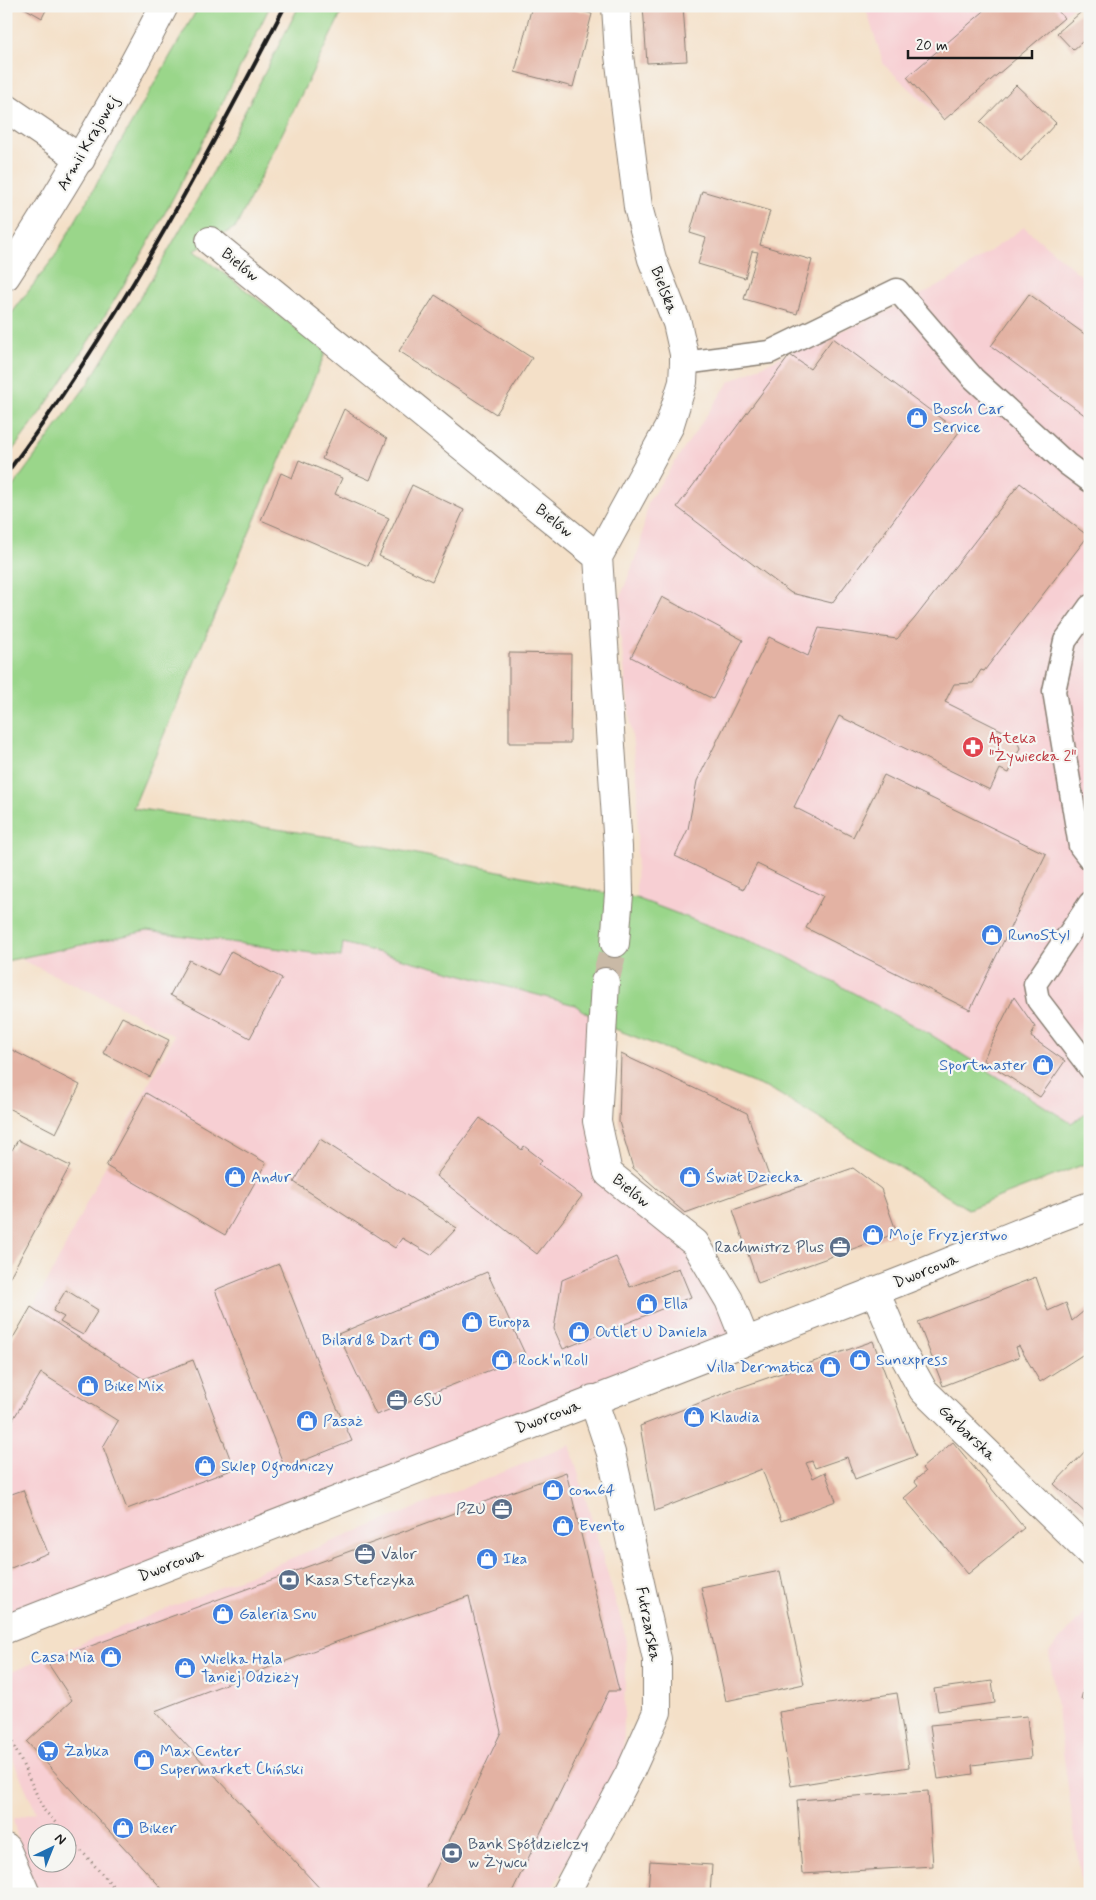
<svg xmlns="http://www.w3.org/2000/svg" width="1096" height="1900" viewBox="0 0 1096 1900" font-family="Mynerve,sans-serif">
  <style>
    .built { fill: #f7cfd3; fill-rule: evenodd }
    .green { fill: #9ad68a; stroke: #5b7953 }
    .building { fill: #e3b2a3 }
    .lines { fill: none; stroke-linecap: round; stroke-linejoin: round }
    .minor-tunnel { stroke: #c9b9a6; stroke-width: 28; stroke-dasharray: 28 14; stroke-linecap: butt }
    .service-casing { stroke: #887e72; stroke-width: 25 }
    .minor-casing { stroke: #887e72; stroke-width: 30 }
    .tertiary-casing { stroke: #887e72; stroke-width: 30 }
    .path { stroke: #887e72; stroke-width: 3; stroke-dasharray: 1 4; stroke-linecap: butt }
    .service { stroke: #fff; stroke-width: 22 }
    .minor { stroke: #fff; stroke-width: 28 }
    .tertiary { stroke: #fff; stroke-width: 28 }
    .rail { stroke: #1c1c1c; stroke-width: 4 }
    .labels { text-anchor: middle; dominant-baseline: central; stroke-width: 4.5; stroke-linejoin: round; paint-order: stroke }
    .street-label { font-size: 16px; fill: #1c1c1c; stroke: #f6f6f2 }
    .shop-label { font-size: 16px; fill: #366cbe; stroke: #f6f6f2; text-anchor: start }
    .health-label { font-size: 16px; fill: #be3a42; stroke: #f6f6f2; text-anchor: start }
    .service-label { font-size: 16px; fill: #4e5e75; stroke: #f6f6f2; text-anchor: start }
  </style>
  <rect width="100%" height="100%" fill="#f6f6f2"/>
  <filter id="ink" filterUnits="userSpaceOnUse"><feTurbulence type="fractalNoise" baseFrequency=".02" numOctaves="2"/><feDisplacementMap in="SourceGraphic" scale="10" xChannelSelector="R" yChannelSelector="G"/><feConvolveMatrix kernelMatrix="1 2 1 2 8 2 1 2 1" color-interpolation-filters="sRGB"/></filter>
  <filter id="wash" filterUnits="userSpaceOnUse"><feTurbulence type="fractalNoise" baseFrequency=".0096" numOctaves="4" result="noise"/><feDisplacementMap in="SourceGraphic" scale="20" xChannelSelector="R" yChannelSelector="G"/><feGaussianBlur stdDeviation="1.12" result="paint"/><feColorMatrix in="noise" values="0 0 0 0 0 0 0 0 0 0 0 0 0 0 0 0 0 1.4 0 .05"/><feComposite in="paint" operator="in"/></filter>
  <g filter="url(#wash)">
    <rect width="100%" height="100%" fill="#f4e0c8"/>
    <path class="built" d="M865 6H1074L1066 13 1064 18 944 120 884 65Z
      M1024 227 1090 283V998L1081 1008 1090 1018V1111L1071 1123 933 1036 776 951 636 898 638 788 617 606 640 546 648 502 729 382 801 347 880 315 948 281Z
      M147 931 341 957 343 943 575 1005 602 1024 608 1172 695 1243 745 1340 6 1629V1350L50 1277 94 1188 174 1036 110 1001 20 959Z
      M570 1445 626 1637 623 1764 549 1894H30L13 1819 36 1812 6 1744V1674ZM38 1832H68V1862H38Z
      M1090 1607V1894H1083L1049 1652Z"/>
    <path class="green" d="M199 6H270C228 92 186 178 138 261 98 329 54 396 6 459V321L55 256Z
      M299 6H345L236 227 194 251 326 351 133 808 345 839 595 891 636 898 776 951 933 1036 1071 1123 1090 1111V1162L968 1209 774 1091 602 1024 575 1005 343 943 341 957 147 931 6 961V496L89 382 160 265 221 158Z"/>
    <g id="blocks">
      <path class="building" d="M21 6H48L42 18Z
        M532 6H564L592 14 573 87 515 72Z
        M643 6H683L687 61 647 63Z
        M979 6H1054L1064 18 944 120 907 77 983 12Z
        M1088 6H1090V35L1073 50 1057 33Z
        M1016 85 1056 123 1021 161 980 122Z
        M702 191 770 211 760 245 812 260 797 314 744 299 758 252 752 251 745 278 698 264 706 238 690 233Z
        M1029 294 1090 338V419L991 346Z
        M435 295 532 358 496 414 399 351Z
        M833 338 959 432 832 603 791 593 677 507 790 355 810 369Z
        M344 409 387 439 370 480 322 459Z
        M299 460 342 478 335 494 389 518 368 566 261 520 281 473 292 478Z
        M1020 483 1088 536 984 671 981 670 973 683 954 684 945 702 1015 737 1020 748 1009 773 1000 769 990 790 839 716 794 807 853 837 884 775 1046 854 970 1010 806 928 823 896 757 864 744 889 675 856 688 829 697 781 769 637 808 656 819 628 897 639 915 618Z
        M412 485 464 510 432 581 379 556Z
        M662 597 743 640 713 699 631 657Z
        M509 653 571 654 570 743H509Z
        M231 951 282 978 250 1038 170 995 189 960 218 975Z
        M1014 997 1035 1027 1031 1037 1065 1061 1040 1097 983 1060Z
        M122 1017 169 1040 150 1077 103 1053Z
        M6 1047 80 1085 56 1133 6 1107Z
        M621 1054 747 1113 771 1182 685 1213 633 1168 619 1122Z
        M146 1093 266 1163 225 1235 106 1166Z
        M480 1118 522 1150 524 1146 542 1160 539 1164 582 1196 537 1254 436 1176Z
        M320 1139 457 1228 431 1255 402 1238 395 1248 294 1182Z
        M18 1140 70 1166 6 1284V1147L12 1150Z
        M853 1168 881 1189 897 1233 758 1283 733 1210Z
        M616 1257 630 1287 679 1268 691 1297 563 1349 554 1329 562 1280Z
        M279 1264 324 1379 352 1441 285 1468 215 1290Z
        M487 1272 526 1356 376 1415 338 1334Z
        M1036 1277 1048 1311 1066 1303 1072 1321 1090 1306V1350L1040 1382 1019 1346 1016 1347 1019 1357 943 1386 918 1322Z
        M66 1290 98 1310 83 1335 60 1322 64 1317 53 1311Z
        M31 1307 143 1379 193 1360 234 1469 127 1509 103 1447 118 1421 41 1373 6 1431V1350Z
        M873 1341 916 1456 855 1479 847 1457 815 1468 812 1461 806 1463 813 1478 825 1472 836 1501 781 1521 762 1469 655 1511 640 1426 733 1390Z
        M953 1442 1024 1528 968 1574 904 1498 918 1486 914 1481 925 1472 922 1468Z
        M1090 1446V1517L1054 1484Z
        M566 1472 619 1691H609L511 1894H424L501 1732 469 1596 336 1642 155 1711 325 1894H167L27 1742 72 1700 47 1662Z
        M23 1490 48 1553 6 1570V1496Z
        M780 1571 804 1684 726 1701 701 1587Z
        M1089 1669H1090V1701L1081 1699Z
        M992 1681 995 1703 938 1711 934 1689Z
        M897 1693 909 1767 791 1786 779 1712Z
        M1027 1716 1031 1758 972 1765 973 1774 938 1779 930 1725Z
        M928 1791 933 1866 802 1874 797 1800Z
        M650 1861 712 1865 710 1894H648Z"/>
    </g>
  </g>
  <g filter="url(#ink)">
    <use href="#blocks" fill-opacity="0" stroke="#887e72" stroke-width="1"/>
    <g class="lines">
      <path class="minor-tunnel" d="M605 982 615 943"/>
      <g class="service-casing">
        <path id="service" d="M684 363 770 352 897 290 973 378 1067 464 1090 481
          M1090 606 1065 641 1054 691 1080 846 1090 859
          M1090 903 1035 984 1038 1000 1090 1068"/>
      </g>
      <g class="minor-casing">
        <path id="minor" d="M6 108 81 159
          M210 241 598 557 618 847 619 894 615 943
          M598 557 669 427 683 382 684 363V354L677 323 652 259 638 207 619 55 616 6
          M605 982 597 1121 608 1173 695 1243 729 1300 745 1340
          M875 1291 898 1345 923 1390 1090 1553
          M6 1848 26 1894
          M565 1894 629 1774 657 1712V1659L611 1453 593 1399"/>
      </g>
      <g class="tertiary-casing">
        <path id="tertiary" d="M6 276C63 188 117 99 164 6
          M6 1629C295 1517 583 1402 873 1292 946 1265 1016 1232 1090 1206"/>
      </g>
      <path class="path" d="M6 1729 44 1810 64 1832
        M68 1836 120 1894"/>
      <use href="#service" class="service"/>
      <use href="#minor" class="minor"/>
      <use href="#tertiary" class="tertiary"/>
      <path class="rail" d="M6 474C116 328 201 168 285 6"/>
    </g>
  </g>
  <defs>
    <g id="shop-disc" transform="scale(1.125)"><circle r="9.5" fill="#3f7fe0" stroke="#f6f6f2"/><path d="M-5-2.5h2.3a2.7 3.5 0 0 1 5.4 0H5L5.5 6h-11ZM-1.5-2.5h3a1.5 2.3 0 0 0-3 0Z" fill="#fff"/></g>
    <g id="pharmacy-disc" transform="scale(1.125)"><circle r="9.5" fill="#e0444e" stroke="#f6f6f2"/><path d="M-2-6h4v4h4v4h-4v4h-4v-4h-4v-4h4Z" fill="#fff"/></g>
    <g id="office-disc" transform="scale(1.125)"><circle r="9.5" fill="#5c6f8a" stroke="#f6f6f2"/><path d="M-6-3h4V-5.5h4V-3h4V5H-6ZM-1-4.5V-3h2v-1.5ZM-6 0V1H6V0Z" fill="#fff"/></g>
    <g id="bank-disc" transform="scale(1.125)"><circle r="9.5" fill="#5c6f8a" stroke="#f6f6f2"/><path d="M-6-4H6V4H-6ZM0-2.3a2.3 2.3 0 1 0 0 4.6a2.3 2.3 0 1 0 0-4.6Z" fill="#fff"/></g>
    <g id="supermarket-disc" transform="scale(1.125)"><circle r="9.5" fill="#3f7fe0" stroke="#f6f6f2"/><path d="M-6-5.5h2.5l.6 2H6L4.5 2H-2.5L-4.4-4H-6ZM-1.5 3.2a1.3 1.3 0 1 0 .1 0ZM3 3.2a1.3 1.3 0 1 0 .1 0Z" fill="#fff"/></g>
  </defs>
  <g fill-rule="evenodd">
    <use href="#shop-disc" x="917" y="418"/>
    <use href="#pharmacy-disc" x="973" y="747"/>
    <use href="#shop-disc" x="992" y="935"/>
    <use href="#shop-disc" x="1043" y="1065"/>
    <use href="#shop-disc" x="235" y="1177"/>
    <use href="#shop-disc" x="690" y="1177"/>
    <use href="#shop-disc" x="873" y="1235"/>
    <use href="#office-disc" x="840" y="1247"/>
    <use href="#shop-disc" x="647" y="1304"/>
    <use href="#shop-disc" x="472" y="1322"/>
    <use href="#shop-disc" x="579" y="1332"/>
    <use href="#shop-disc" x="429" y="1340"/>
    <use href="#shop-disc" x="502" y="1360"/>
    <use href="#shop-disc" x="860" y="1360"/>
    <use href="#shop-disc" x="830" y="1367"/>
    <use href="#shop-disc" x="88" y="1386"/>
    <use href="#office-disc" x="397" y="1400"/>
    <use href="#shop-disc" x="694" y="1417"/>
    <use href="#shop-disc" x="307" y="1421"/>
    <use href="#shop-disc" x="205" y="1466"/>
    <use href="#shop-disc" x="553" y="1490"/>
    <use href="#office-disc" x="502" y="1509"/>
    <use href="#shop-disc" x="563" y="1526"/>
    <use href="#office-disc" x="365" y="1554"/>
    <use href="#shop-disc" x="487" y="1559"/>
    <use href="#bank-disc" x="289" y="1580"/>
    <use href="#shop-disc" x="223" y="1614"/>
    <use href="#shop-disc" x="111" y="1657"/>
    <use href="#shop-disc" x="185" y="1668"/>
    <use href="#supermarket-disc" x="48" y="1751"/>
    <use href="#shop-disc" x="144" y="1760"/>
    <use href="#shop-disc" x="123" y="1828"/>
    <use href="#bank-disc" x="452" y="1853"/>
  </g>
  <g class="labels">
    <g class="street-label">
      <text transform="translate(88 143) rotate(-60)">Armii Krajowej</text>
      <text transform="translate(240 265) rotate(39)">Bielów</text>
      <text transform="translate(664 290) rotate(69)">Bielska</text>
      <text transform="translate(554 521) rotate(39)">Bielów</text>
      <text transform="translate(631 1191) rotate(39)">Bielów</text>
      <text transform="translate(926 1271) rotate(-22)">Dworcowa</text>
      <text transform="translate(548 1417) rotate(-21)">Dworcowa</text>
      <text transform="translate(967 1433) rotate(44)">Garbarska</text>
      <text transform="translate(171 1565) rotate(-21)">Dworcowa</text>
      <text transform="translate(648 1624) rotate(79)">Futrzarska</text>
    </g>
    <g class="shop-label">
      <text x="933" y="409">Bosch Car<tspan x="933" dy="18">Service</tspan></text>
      <text x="1008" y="935">RunoStyl</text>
      <text x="1027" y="1065" text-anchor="end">Sportmaster</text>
      <text x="251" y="1177">Andur</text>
      <text x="706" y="1177">Świat Dziecka</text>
      <text x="889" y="1235">Moje Fryzjerstwo</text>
      <text x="663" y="1304">Ella</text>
      <text x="488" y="1322">Europa</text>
      <text x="595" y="1332">Outlet U Daniela</text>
      <text x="413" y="1340" text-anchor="end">Bilard &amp; Dart</text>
      <text x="518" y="1360">Rock'n'Roll</text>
      <text x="876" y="1360">Sunexpress</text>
      <text x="814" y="1367" text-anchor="end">Villa Dermatica</text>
      <text x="104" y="1386">Bike Mix</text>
      <text x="710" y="1417">Klaudia</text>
      <text x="323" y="1421">Pasaż</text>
      <text x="221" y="1466">Sklep Ogrodniczy</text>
      <text x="569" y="1490">com64</text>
      <text x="579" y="1526">Evento</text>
      <text x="503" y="1559">Ika</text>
      <text x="239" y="1614">Galeria Snu</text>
      <text x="95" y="1657" text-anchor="end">Casa Mia</text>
      <text x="201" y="1659">Wielka Hala<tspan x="201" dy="18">Taniej Odzieży</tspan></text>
      <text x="64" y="1751">Żabka</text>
      <text x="160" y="1751">Max Center<tspan x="160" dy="18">Supermarket Chiński</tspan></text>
      <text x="139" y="1828">Biker</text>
    </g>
    <g class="health-label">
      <text x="989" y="738">Apteka<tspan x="989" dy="18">"Żywiecka 2"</tspan></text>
    </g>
    <g class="service-label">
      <text x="824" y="1247" text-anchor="end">Rachmistrz Plus</text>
      <text x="413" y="1400">GSU</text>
      <text x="486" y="1509" text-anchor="end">PZU</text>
      <text x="381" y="1554">Valor</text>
      <text x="305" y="1580">Kasa Stefczyka</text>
      <text x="468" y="1844">Bank Spółdzielczy<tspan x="468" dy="18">w Żywcu</tspan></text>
    </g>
  </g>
  <rect width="1096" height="1900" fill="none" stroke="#f6f6f2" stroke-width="25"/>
  <g transform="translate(52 1848) rotate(43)"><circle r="24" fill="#f6f6f2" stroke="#9f9f9c"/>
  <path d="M0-4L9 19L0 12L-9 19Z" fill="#1f6fb2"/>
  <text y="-8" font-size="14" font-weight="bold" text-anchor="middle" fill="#1c1c1c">N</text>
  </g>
  <path d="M908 50v8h124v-8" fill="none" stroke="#1c1c1c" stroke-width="2.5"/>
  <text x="916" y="50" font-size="15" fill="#1c1c1c" stroke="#f6f6f2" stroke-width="4" paint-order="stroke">20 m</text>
</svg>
